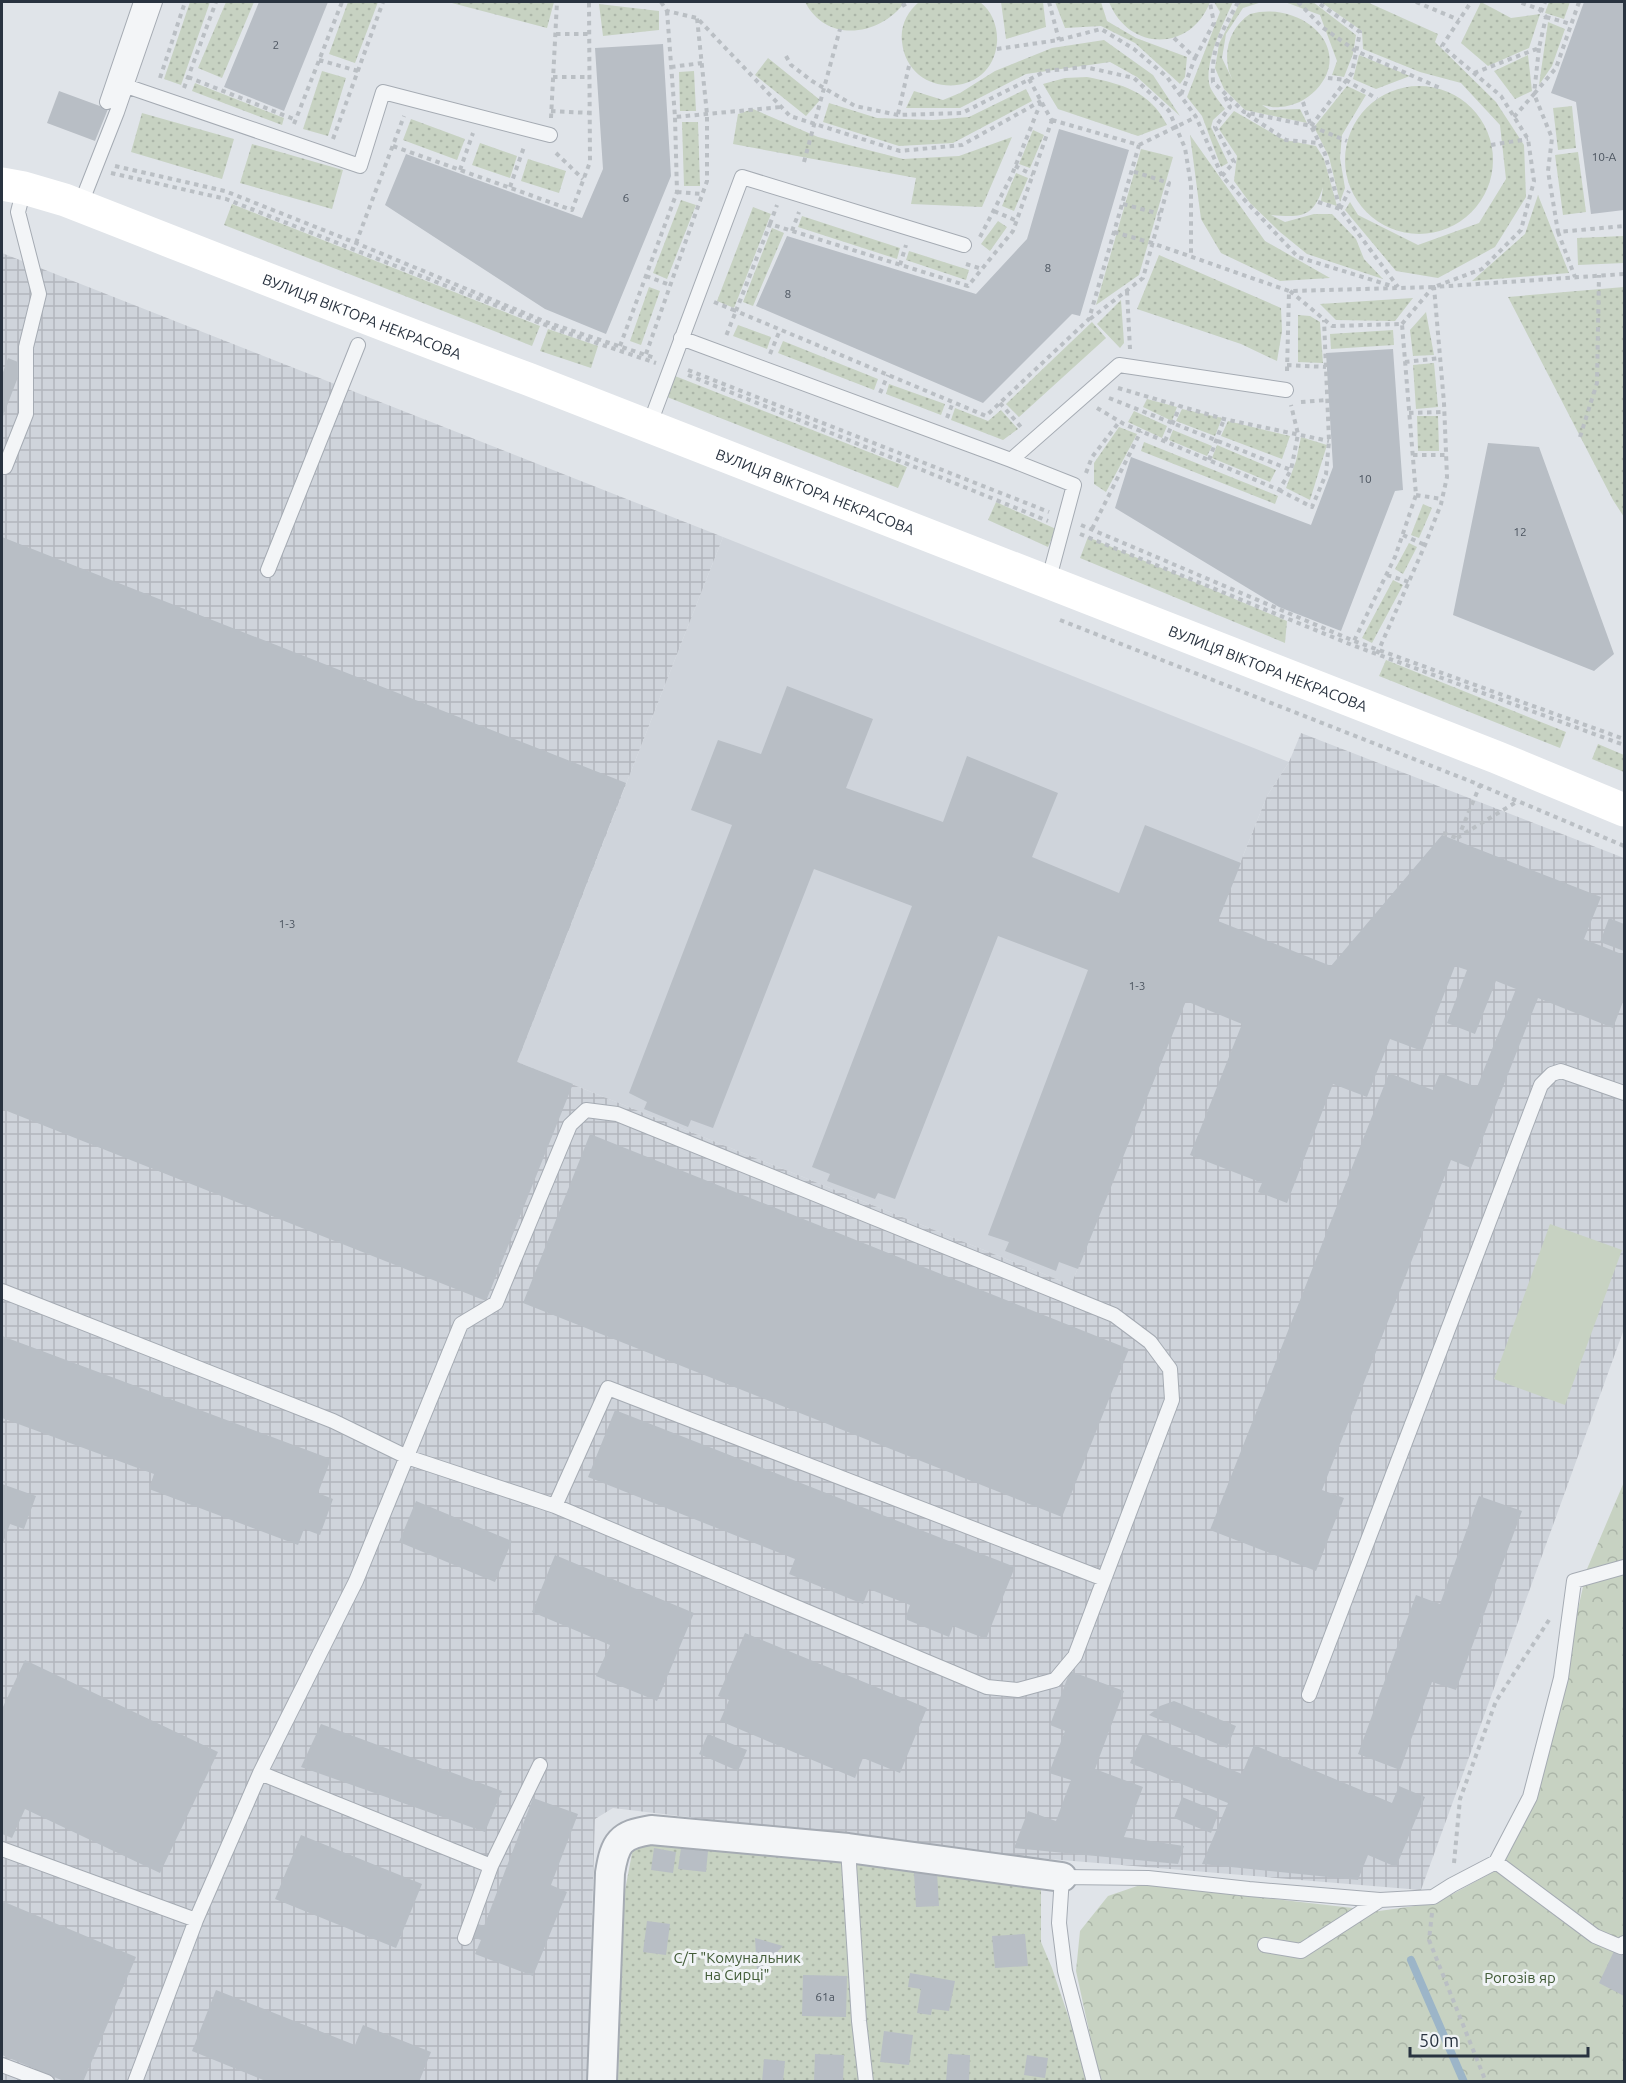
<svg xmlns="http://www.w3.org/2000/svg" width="1626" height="2083" viewBox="0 0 1626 2083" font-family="Ubuntu,sans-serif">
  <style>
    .built { fill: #cfd4db }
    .industrial { fill: url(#industrial-grid) }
    .green { fill: url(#green-dots) }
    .forest { fill: url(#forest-crowns) }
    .pitch { fill: #c7d2c2 }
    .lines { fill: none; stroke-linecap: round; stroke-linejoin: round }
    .stream { stroke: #9cb5c8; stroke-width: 8 }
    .building { fill: #b8bec5 }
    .lane-casing { stroke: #a5abb3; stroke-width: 16 }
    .street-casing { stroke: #a5abb3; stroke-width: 32 }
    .path { stroke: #babfc4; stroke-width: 4; stroke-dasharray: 4.5 4.5; stroke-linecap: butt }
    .lane { stroke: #f3f5f7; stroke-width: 14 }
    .street { stroke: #f3f5f7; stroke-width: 28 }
    .secondary { stroke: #fff; stroke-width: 33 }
    .labels { text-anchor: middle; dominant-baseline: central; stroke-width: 6; stroke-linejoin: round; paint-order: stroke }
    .number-label { font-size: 12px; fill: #4d5661 }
    .street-label { font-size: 15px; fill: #293340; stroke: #f0f3f6 }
    .park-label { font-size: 15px; fill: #415b37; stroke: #f0f3f6 }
  </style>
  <defs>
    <pattern id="industrial-grid" width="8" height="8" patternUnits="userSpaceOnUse" patternTransform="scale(1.5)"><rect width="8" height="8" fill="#cfd4db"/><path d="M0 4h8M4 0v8" fill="none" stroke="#b2b6bd"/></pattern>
    <pattern id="green-dots" width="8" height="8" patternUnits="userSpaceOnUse" patternTransform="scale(1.5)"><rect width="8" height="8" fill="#c7d2c2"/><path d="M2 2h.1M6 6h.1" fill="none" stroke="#abb5a8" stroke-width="1.8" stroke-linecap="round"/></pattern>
    <pattern id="forest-crowns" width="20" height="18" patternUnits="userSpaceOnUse" patternTransform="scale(1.5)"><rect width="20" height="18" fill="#c7d2c2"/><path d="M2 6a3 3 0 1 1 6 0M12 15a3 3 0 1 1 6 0" fill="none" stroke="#abb5a8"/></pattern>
  </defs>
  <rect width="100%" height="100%" fill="#e0e4e9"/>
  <path class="built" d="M723 537 1289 762 1267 796 1071 1285 517 1062Z"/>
  <path class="industrial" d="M2 253 723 537 517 1062 1071 1285 1267 796 1289 762 1301 733 1624 858V1329L1421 1890 1012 1856 613 1808 595 1819 587 2081H2Z"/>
  <path class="green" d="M190 2H210L181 85 164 79Z
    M226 2H254L222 78 198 68Z
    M348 2H378L355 63 329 54Z
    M448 2H554L547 28Z
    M805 2H905C880 36 827 44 805 2Z
    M919 2H980C992 11 998 27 997 42 993 100 908 100 902 42 900 26 907 12 919 2Z
    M1001 2H1043L1046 27 1006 39Z
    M1055 2H1101L1107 21 1136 38 1187 57 1185 77 1180 84 1135 43 1101 26 1065 28Z
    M1109 2H1210C1191 52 1129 52 1109 2Z
    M1214 2H1233C1224 21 1201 69 1211 89 1215 96 1220 103 1225 109L1213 120 1211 127 1228 163 1221 167 1202 116 1187 97 1220 12Z
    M1240 2H1262L1243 8 1226 34 1222 58 1232 79C1231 75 1228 71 1228 66 1224 46 1233 25 1250 14 1300 0 1356 47 1316 90 1306 100 1294 106 1280 107 1274 108 1267 106 1262 105L1270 110 1300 109 1307 123 1245 110 1224 89 1215 68 1219 44Z
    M1285 2H1313L1356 35 1353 54 1344 77 1332 75 1337 61 1320 15Z
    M1321 2H1367L1438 34 1435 42 1496 102 1524 145 1526 197 1495 247 1438 278 1396 271 1345 210 1350 202 1358 215 1418 245 1479 223 1506 179 1500 125 1461 83 1420 72 1363 49 1362 31Z
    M1481 2 1511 18 1540 14 1529 48 1488 66 1461 43Z
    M1549 2H1570L1564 19 1545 13Z
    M599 4 659 11V30L603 36Z
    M1548 22 1565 29 1552 66 1539 85Z
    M1104 40 1153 75 1180 116 1137 77 1110 62 1026 74 960 108H906L914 91 943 100 960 93 995 71 1052 48Z
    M1359 55 1410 76 1376 89 1353 79Z
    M1528 55 1532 91 1515 99 1494 71Z
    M768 58 820 100 806 116 755 75Z
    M322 71 346 78 328 136 303 129Z
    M694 71 696 111H680L679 72Z
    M1087 77C1122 84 1150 91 1167 125L1138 136 1058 109 1043 84 1065 78Z
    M195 83 284 118 282 125 192 91Z
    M1345 160a74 74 0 1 1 148 0a74 74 0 1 1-148 0Z
    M1347 86 1366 95 1342 135 1340 158 1345 188 1340 202 1329 157 1314 127Z
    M1026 89 1032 101 953 143 899 146 823 122 829 103 877 118 933 120 969 117Z
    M1572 106 1576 148 1558 150 1553 108Z
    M753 109 818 137 903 159 959 156 1012 137 982 207 911 204 916 178 733 144 738 114Z
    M1234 111 1277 136 1285 140 1316 146 1324 159 1337 206 1321 201 1323 187C1313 220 1298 217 1271 215L1285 222 1314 214H1332L1356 239 1364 259 1383 279 1307 254 1280 232 1250 203 1234 181 1237 156 1219 129Z
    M142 113 234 139 222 179 131 152Z
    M411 119 465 139 457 160 403 140Z
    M682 122H698L700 186H684Z
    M1033 130 1044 135 1030 168 1019 164Z
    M1190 135 1265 241 1330 278 1280 281 1221 253 1201 219Z
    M480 143 517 156 510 178 472 165Z
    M252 144 343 170 332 209 240 183Z
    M1141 149 1173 157 1139 275 1096 305Z
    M1578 152 1586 212 1563 215 1555 155Z
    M528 159 566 171 559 193 521 181Z
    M1016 173 1028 178 1014 211 1002 206Z
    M1538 195 1569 273 1472 281 1525 234Z
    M681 200 696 205 667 279 653 273Z
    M232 204 540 326 532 346 224 225Z
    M753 207 771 214 734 308 717 301Z
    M802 216 900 248 897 259 798 227Z
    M998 221 1007 227 990 251 981 244Z
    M772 228 784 233 753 306 743 302Z
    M1624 236V263L1578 265 1577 238Z
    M909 251 969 270 966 280 906 260Z
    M1159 255 1281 308 1282 331 1277 361 1241 344 1137 309Z
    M649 287 660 291 641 345 630 341Z
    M1624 287V517L1613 500 1508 297Z
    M1413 298 1395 321 1336 320 1320 304Z
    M1121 300 1124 343 1120 348 1097 324Z
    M1426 312 1434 355 1413 356 1410 330Z
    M1298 315 1310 316 1320 322 1323 363 1298 362Z
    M1092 322 1106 338 1019 417 1006 404Z
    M738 325 771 337 767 349 733 336Z
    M548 329 598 346 591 368 540 351Z
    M1393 330 1394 345 1331 349 1330 334Z
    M783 341 878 379 874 390 778 353Z
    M1434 363 1438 407 1416 409 1413 365Z
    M675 376 907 467 898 488 667 397Z
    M889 384 945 404 941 415 886 394Z
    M1147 399 1177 407 1172 421 1143 407Z
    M955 408 988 421 1001 410 1018 429 1003 440 951 420Z
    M1182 409 1222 418 1215 436 1176 421Z
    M1134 411 1167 426 1162 438 1128 422Z
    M1417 416H1438L1439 451H1418Z
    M1228 421 1290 436 1282 459 1221 436Z
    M1119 427 1137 434 1106 492 1094 484V463Z
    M1173 430 1212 446 1207 456 1169 440Z
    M1301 437 1327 445 1310 500 1286 488 1296 461Z
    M1144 442 1278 496 1275 504 1141 451Z
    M1217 445 1276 470 1270 482 1212 458Z
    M996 502 1056 529 1048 547 988 520Z
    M1423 504 1432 508 1419 538 1411 535Z
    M1088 537 1287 621 1285 643 1080 558Z
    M1409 543 1417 547 1403 574 1395 569Z
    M1393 580 1403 585 1372 643 1362 638Z
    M1386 660 1566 732 1560 748 1379 676Z
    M1598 744 1624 755V772L1592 759Z
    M655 1840 954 1871 1041 1886V1942L1052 1968 1084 2063 1088 2082H618L622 1906 633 1848Z"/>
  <path class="forest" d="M1624 1482V2081H1100L1076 1971 1080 1931 1108 1896 1143 1884 1379 1911 1436 1903 1497 1870 1536 1797 1587 1569Z"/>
  <path class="pitch" d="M1550 1224 1622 1250 1565 1405 1494 1379Z"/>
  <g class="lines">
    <path class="stream" d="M1411 1960 1464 2082"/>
  </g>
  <path class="building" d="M259 2H328L284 111 224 87Z
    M1584 2H1624V210L1591 214 1576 102 1551 93Z
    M663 44 671 176 606 334 545 309 385 205 406 154 582 218 603 169 595 48Z
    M59 91 108 109 95 141 47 123Z
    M1059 129 1129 150 1080 316 1072 314 983 403 756 306 787 236 976 294 1027 239Z
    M1393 349 1403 490 1395 491 1341 631 1279 607 1115 508 1131 457 1311 525 1333 467 1326 353Z
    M8 358 23 364 2 419V375Z
    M1488 443 1539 447 1614 654 1594 671 1453 615Z
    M2 537 626 783 517 1062 573 1084 486 1301 2 1109Z
    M787 686 873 719 846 788 943 822 967 756 1058 793 1032 857 1119 893 1145 825 1241 863 1218 921 1331 966 1442 835 1601 897 1584 939 1624 955V999L1613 1028 1538 998 1471 1168 1451 1160 1322 1490 1344 1498 1316 1571 1210 1530 1389 1073 1433 1090 1440 1073 1477 1087 1516 989 1496 981 1475 1034 1447 1023 1467 970 1455 966 1422 1051 1390 1039 1367 1097 1333 1084 1287 1203 1258 1192 1262 1183 1190 1155 1242 1024 1186 1001 1078 1269 1059 1262 1056 1271 1005 1251 1009 1242 988 1235 1088 970 998 936 895 1199 878 1193 875 1199 827 1181 830 1174 812 1167 912 906 814 869 713 1128 691 1120 688 1127 644 1109 647 1102 629 1093 732 825 691 810 718 740 761 754Z
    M1609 918 1624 924V951L1600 942Z
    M590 1134 1129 1349 1062 1517 523 1303Z
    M2 1336 331 1459 318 1493 333 1499 320 1535 304 1529 298 1545 149 1489 154 1474 2 1418Z
    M615 1410 1015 1567 986 1639 953 1626 949 1637 905 1619 910 1605 869 1589 863 1604 789 1574 795 1559 588 1477Z
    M2 1484 36 1496 24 1529 10 1524 2 1546Z
    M1479 1496 1522 1511 1456 1690 1432 1682 1400 1770 1358 1754 1416 1595 1440 1604Z
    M416 1501 512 1541 495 1582 399 1542Z
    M555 1555 694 1613 657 1701 596 1676 610 1645 532 1612Z
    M745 1633 927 1708 900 1773 863 1758 855 1778 720 1721 729 1700 718 1696Z
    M25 1660 218 1752 160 1873 25 1809 12 1838 2 1834V1709Z
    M1070 1671 1124 1691 1095 1769 1143 1787 1124 1837 1184 1846 1178 1864 1014 1848 1028 1811 1056 1821 1071 1780 1049 1773 1065 1731 1050 1725Z
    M1174 1701 1236 1726 1227 1748 1149 1715 1160 1706Z
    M321 1724 502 1791 485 1832 301 1767Z
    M1143 1733 1242 1774 1254 1745 1392 1803 1399 1786 1425 1797 1396 1867 1368 1855 1358 1880 1202 1864 1228 1803 1130 1763Z
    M708 1734 747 1750 738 1771 699 1754Z
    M1182 1797 1219 1812 1211 1833 1174 1818Z
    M533 1798 578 1814 551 1885 567 1892 533 1976 475 1954 481 1940 467 1935 472 1922 484 1926Z
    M301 1835 422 1884 396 1948 275 1899Z
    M654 1848 676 1852 673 1873 651 1870Z
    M681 1848 708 1851 706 1872 678 1869Z
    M937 1872 939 1906 916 1907 914 1873Z
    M2 1901 136 1957 83 2082H66L2 2055Z
    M647 1921 670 1924 666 1955 643 1952Z
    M1025 1934 1028 1966 995 1968 992 1936Z
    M755 1938 783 1946 757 1972Z
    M1615 1949 1624 1953V1996L1599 1983Z
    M910 1973 955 1981 949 2011 932 2009 931 2015 917 2013 921 1989 908 1987Z
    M803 1975 847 1976 846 2017 802 2016Z
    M216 1990 355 2045 363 2025 431 2052 419 2082H268L192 2051Z
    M884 2031 913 2035 909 2065 880 2062Z
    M815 2054 844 2055 843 2082H814Z
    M948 2054 970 2055 969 2082H946Z
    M1027 2055 1048 2058 1045 2078 1024 2075Z
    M764 2059 785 2061 783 2082H762Z"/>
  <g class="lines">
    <g class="lane-casing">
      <path id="lane" d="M126 86 360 166 383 92 550 135
        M107 102 141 2
        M80 206 117 112 155 2
        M681 338 1011 460 1119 365 1286 390
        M649 426 742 177 964 245
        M1011 460 1074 485 1048 582
        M2 466 5 467 26 414V347L39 294 18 212 24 188
        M268 570 358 345
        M2 1291 333 1421 407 1457 555 1506 987 1687 1018 1690 1055 1680 1075 1656 1172 1400 1170 1369 1150 1342 1114 1315 617 1114 586 1110 570 1125 496 1303 461 1324 356 1581 260 1773 196 1920 135 2082
        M555 1506 608 1388 1104 1579
        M1309 1695 1541 1085 1552 1074 1561 1071 1624 1093
        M260 1773 491 1866
        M848 1848 859 2021 866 2082
        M2 1849 196 1920
        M1496 1862 1595 1936 1621 1947 1624 1943
        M465 1938 491 1866 540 1765
        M1265 1945 1301 1951 1380 1900
        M2 2065 47 2082
        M1094 2082 1065 1971 1059 1923 1062 1877 1148 1878 1249 1889 1380 1900 1433 1897 1452 1885 1496 1862 1530 1797 1561 1678 1574 1581 1624 1567"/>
    </g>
    <g class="street-casing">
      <path id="street" d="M602 2082 610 1873C615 1842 620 1835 651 1830L848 1848 1062 1877"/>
    </g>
    <path class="path" d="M661 2 667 11 697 18 790 116 900 151 962 145 1041 101
      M1049 2 1059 40
      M1238 2C1222 33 1211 45 1213 82L1244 112 1311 126 1347 141
      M1298 2 1322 27 1356 51 1440 88
      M1416 2 1459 20
      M1579 2 1556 68 1534 94 1552 138 1548 171 1558 232 1624 226
      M902 6 909 2
      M667 11 675 117 781 107
      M1541 12 1545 2
      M1546 17 1571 24
      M556 34H590
      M1174 38 1195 58 1181 95
      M997 49 1059 40 1101 29 1134 49 1167 77 1196 117 1222 176 1298 257 1395 287
      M786 56 791 65 812 81 855 106 898 115 962 113 1046 71 1085 67 1134 78 1169 111 1185 148 1191 185V256
      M1195 58 1214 23 1210 3
      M319 60 358 71
      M671 67 702 63
      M1474 73 1539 48 1546 17 1539 9 1519 2
      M188 77 296 120
      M553 77H590
      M160 78 185 2
      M1328 78 1346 80 1377 99
      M1029 79 1052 121
      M184 88 216 2
      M1303 102 1311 126 1325 154 1340 209
      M551 111 590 113
      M898 114 909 66
      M1247 114 1286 140 1319 143
      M1514 117 1534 94 1539 48
      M551 118 557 2
      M1052 120 1139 145 1089 319 986 416 736 311 770 224 968 286 1013 231Z
      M294 124 342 2
      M1311 126 1352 73 1360 32 1317 2
      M333 139 383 2
      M1139 145 1196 117
      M1491 145 1528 139
      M393 146 572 210 590 162 589 2
      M556 153 583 179
      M804 162 840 29
      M115 166 225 191 356 243 546 322 655 358
      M1015 166 1033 175
      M460 170 473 133
      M111 173 226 199 558 330 656 363
      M1222 176 1234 162 1215 127 1230 107 1223 93
      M510 187 524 147
      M677 192 702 194
      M1318 202 1340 209 1398 287
      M1123 204 1160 214
      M1340 209 1349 191
      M994 211 1017 221
      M770 224 777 205
      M792 231 799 212
      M1114 232 1152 243 1289 291 1434 287 1482 269 1521 230 1534 181 1528 139 1501 96 1442 46 1471 2
      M1558 232 1575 277
      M980 237 1011 177 1041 102
      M356 243 404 116
      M966 264 982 269
      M900 265 906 245
      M646 276 670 285
      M1127 291 1130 349
      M1290 291 1332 326 1402 324 1416 495 1395 557 1353 643
      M714 302 736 311 726 336
      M1090 319 1143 278 1169 183 1132 171
      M1402 324 1433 287
      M620 346 677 192 675 117
      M646 354 707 181V114L697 18
      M770 354 780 330
      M1405 362 1440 358
      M1287 365 1326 367
      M688 370 1049 512
      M1287 371 1289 292
      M688 375 1048 521
      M1118 388 1224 419 1329 441
      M880 393 888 375
      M1109 398 1291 470 1298 434 1291 405
      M1301 402 1327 400
      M1000 403 1021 427
      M1097 408 1124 424 1279 490 1291 470
      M1409 413 1444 412
      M947 418 953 402
      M1580 437 1597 383 1599 275
      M1165 441 1180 406
      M1413 455H1446
      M1209 460 1224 419
      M1086 473 1092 457 1120 421
      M1279 490 1312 507 1326 474 1329 441 1324 320
      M1416 495 1442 499
      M1081 525 1354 641 1624 739
      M1092 529 1141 431
      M1080 534 1352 645 1624 745
      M1403 535 1425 545
      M1387 575 1409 582
      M1060 620 1480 785 1624 846
      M1377 654 1425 545 1441 504 1447 477 1444 403 1434 287 1624 274
      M1443 833 1457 838
      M1457 838 1518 801
      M1458 838 1480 785
      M1454 1863 1460 1799 1496 1701 1549 1620
      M1432 1913 1429 1940 1486 2082"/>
    <use href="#lane" class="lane"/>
    <use href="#street" class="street"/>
    <path class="secondary" id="s1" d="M2 184 24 188 65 200C219 260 373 322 528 379L1496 757 1624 810"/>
  </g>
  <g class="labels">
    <g class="number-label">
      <text x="276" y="44">2</text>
      <text x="1604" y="156">10-А</text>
      <text x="626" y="197">6</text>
      <text x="1048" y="267">8</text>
      <text x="788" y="293">8</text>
      <text x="1365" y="478">10</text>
      <text x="1520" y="531">12</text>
      <text x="287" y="923">1-3</text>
      <text x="1137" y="985">1-3</text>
      <text x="825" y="1996">61а</text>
    </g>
    <g class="street-label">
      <text stroke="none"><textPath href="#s1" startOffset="384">ВУЛИЦЯ ВІКТОРА НЕКРАСОВА</textPath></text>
      <text stroke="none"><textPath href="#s1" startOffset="870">ВУЛИЦЯ ВІКТОРА НЕКРАСОВА</textPath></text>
      <text stroke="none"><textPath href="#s1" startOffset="1356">ВУЛИЦЯ ВІКТОРА НЕКРАСОВА</textPath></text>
    </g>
    <g class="park-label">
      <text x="737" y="1957">С/Т "Комунальник<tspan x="737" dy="17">на Сирці"</tspan></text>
      <text x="1520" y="1977">Рогозів яр</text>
    </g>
  </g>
  <rect width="1626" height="2083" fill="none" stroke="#293340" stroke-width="6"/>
  <path d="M1410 2047v9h178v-9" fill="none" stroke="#293340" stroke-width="3"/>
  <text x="1419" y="2047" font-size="18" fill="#293340" stroke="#f0f3f6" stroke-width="4.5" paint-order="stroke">50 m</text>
</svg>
